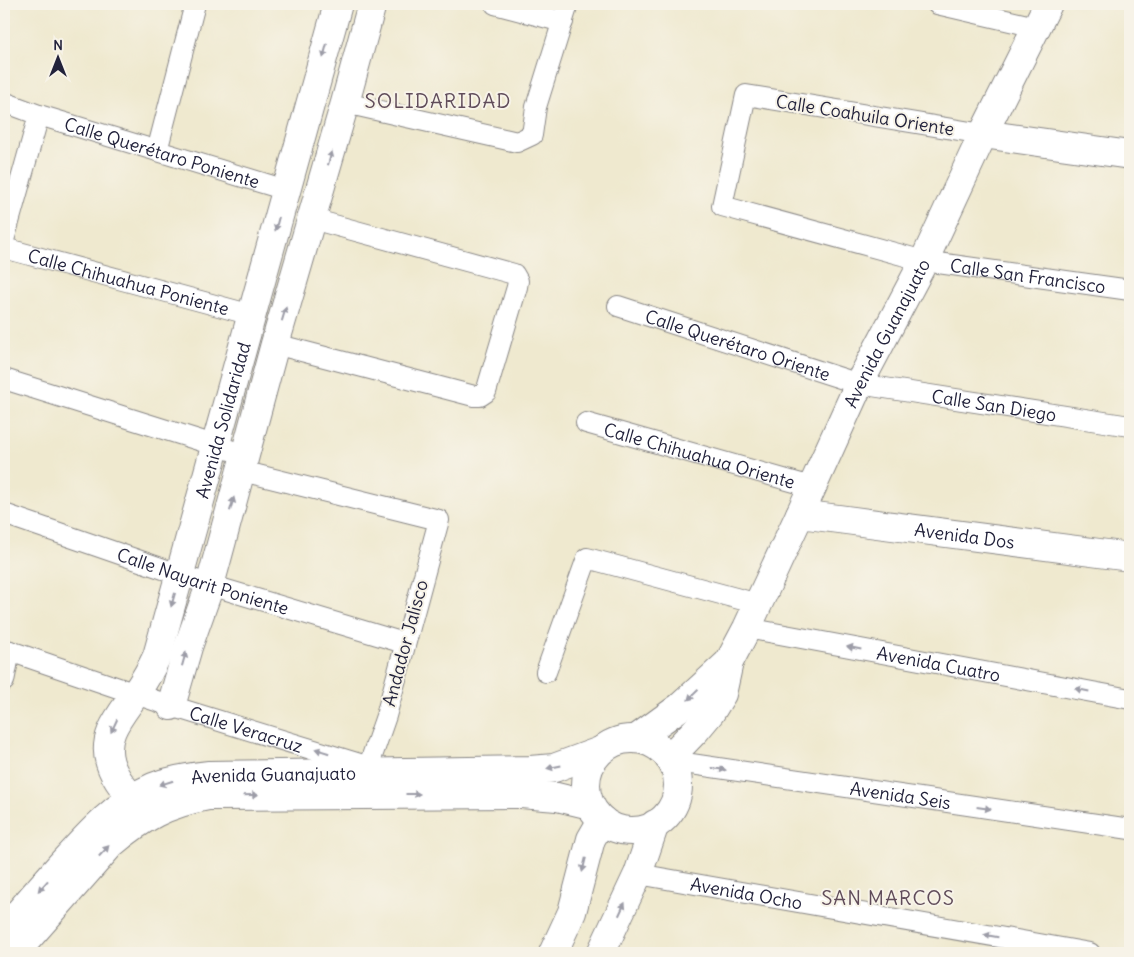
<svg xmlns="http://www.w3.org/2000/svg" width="1134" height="957" viewBox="0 0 1134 957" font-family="Delius,sans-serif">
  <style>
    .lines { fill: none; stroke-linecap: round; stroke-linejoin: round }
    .street-casing { stroke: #888685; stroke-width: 22 }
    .secondary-casing { stroke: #888685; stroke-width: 30 }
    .street { stroke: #fff; stroke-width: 20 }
    .secondary { stroke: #fff; stroke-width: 28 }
    .oneway { fill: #9c9ca7 }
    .labels { text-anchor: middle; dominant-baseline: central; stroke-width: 4; stroke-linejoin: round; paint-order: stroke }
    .street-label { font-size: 18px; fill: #22223b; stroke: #f7f3e8 }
    .quarter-label { font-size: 20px; letter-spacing: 1px; fill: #604c5a; stroke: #f7f3e8 }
  </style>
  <rect width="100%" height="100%" fill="#f7f3e8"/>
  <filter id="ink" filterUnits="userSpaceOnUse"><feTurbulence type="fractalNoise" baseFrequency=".02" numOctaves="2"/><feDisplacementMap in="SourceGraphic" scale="10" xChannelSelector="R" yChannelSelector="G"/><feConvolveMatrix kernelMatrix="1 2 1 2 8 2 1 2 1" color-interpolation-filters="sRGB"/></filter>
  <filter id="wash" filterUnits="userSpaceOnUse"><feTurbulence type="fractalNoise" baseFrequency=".0096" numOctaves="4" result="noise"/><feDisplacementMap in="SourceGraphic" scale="20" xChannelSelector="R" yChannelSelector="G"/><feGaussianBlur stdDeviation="1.12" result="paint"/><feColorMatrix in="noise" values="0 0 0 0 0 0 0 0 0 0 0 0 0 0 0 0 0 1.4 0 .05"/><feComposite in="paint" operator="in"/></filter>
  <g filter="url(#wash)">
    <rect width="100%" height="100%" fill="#efe9cf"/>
  </g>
  <g filter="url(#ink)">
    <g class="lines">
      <g class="street-casing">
        <g id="street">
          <path d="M495 4 563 22"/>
          <path d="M937 4 1036 27"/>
          <path id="s1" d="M4 102 39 115 286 190"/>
          <path d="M345 103 517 142 532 135 536 107 568 4"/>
          <path id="s2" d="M983 134 746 95 722 206 924 261 1130 290"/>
          <path d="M157 151 195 4"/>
          <path d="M4 240 39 115"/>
          <path id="s3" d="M4 248 252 315"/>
          <path id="s4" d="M618 306 859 384 1130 426"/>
          <path d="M275 344 474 396H480L486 392 517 287 518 281 514 274 312 219"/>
          <path d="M4 379 246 455"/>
          <path id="s5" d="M586 423 812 487"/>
          <path d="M242 471 439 520 386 716 369 765"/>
          <path id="s6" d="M4 514 210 585 404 643"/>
          <path id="s7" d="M747 628 1130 699"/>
          <path id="s8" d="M4 649 171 706 373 768"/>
          <path d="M546 672 587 558 758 604"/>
          <path d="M4 681 10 651"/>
          <path id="s9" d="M671 761 1130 829"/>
          <path id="s10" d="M638 874 1090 953"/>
        </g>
      </g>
      <g class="secondary-casing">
        <g id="secondary">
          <path d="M983 134 1130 155"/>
          <path id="s11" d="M800 514 1130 557"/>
          <path d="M171 706 188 647 210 585 275 344 345 103 372 4"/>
          <path d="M636 739 680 707 729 662"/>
          <circle cx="632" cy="785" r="46"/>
          <path id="s12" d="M669 758 696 730 711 712 722 694 729 662 747 628 800 514 859 384 924 261 983 134 1048 4"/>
          <path id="s13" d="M148 816C134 800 116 783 110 763 101 735 122 714 136 693 144 681 151 669 157 656L338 4"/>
          <path id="s14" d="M4 930C22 909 39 889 57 869 85 838 114 804 153 787 171 780 190 777 209 775L530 770 554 768 600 751"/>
          <path d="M15 953 111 844C143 817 166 804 208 796L521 794 557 797 590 805"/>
          <path d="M553 953 572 912 591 839 602 820"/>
          <path d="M601 953 638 874 655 824"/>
        </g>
      </g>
      <use href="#street" class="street"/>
      <use href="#secondary" class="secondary"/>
    </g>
    <defs><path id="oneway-solid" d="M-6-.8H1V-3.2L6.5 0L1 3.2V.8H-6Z" transform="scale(1.25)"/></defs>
    <g class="oneway">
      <use href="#oneway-solid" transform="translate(325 51) rotate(105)"/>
      <use href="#oneway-solid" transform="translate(330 158) rotate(-74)"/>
      <use href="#oneway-solid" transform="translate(277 224) rotate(105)"/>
      <use href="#oneway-solid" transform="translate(284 314) rotate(-73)"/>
      <use href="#oneway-solid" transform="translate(232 504) rotate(-74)"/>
      <use href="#oneway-solid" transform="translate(173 600) rotate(106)"/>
      <use href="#oneway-solid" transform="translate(854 648) rotate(-169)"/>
      <use href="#oneway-solid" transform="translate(184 659) rotate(-74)"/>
      <use href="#oneway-solid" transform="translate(1082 690) rotate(-169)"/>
      <use href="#oneway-solid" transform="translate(693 695) rotate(136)"/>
      <use href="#oneway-solid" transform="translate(114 726) rotate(115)"/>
      <use href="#oneway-solid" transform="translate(322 751) rotate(-163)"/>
      <use href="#oneway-solid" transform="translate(554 767) rotate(168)"/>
      <use href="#oneway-solid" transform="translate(719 769) rotate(8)"/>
      <use href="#oneway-solid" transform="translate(166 783) rotate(162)"/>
      <use href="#oneway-solid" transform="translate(413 794)"/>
      <use href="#oneway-solid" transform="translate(251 795) rotate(-1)"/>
      <use href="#oneway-solid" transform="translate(984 808) rotate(8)"/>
      <use href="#oneway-solid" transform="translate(104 851) rotate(-47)"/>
      <use href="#oneway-solid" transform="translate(584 865) rotate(104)"/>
      <use href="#oneway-solid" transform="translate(43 886) rotate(132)"/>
      <use href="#oneway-solid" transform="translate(622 909) rotate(-65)"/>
      <use href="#oneway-solid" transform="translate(991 936) rotate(-170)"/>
    </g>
  </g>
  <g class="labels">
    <g class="street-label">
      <text transform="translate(865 115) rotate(9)">Calle Coahuila Oriente</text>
      <text stroke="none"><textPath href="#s1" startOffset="166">Calle Querétaro Poniente</textPath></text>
      <text stroke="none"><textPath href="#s2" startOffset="668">Calle San Francisco</textPath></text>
      <text stroke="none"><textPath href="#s3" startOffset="129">Calle Chihuahua Poniente</textPath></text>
      <text stroke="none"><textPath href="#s12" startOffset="481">Avenida Guanajuato</textPath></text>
      <text stroke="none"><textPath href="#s4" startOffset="126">Calle Querétaro Oriente</textPath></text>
      <text stroke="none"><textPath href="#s4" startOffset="390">Calle San Diego</textPath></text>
      <text stroke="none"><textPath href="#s13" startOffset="431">Avenida Solidaridad</textPath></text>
      <text stroke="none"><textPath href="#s5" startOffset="118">Calle Chihuahua Oriente</textPath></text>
      <text stroke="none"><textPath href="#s11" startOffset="166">Avenida Dos</textPath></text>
      <text stroke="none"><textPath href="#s6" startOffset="210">Calle Nayarit Poniente</textPath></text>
      <text transform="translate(405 643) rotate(-75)">Andador Jalisco</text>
      <text stroke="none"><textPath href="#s7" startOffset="195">Avenida Cuatro</textPath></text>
      <text stroke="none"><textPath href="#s8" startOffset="255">Calle Veracruz</textPath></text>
      <text stroke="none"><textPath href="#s14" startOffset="330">Avenida Guanajuato</textPath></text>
      <text stroke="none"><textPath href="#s9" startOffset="232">Avenida Seis</textPath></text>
      <text stroke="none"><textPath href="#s10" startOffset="110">Avenida Ocho</textPath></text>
    </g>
    <g class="quarter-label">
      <text x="438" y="100">SOLIDARIDAD</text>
      <text x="888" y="897">SAN MARCOS</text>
    </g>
  </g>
  <rect width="1134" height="957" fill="none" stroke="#f7f3e8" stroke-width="20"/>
  <g transform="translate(58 58)" stroke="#f7f3e8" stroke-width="4" paint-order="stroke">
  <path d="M0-4L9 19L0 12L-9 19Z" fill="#22223b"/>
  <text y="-8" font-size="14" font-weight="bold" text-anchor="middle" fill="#22223b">N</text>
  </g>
</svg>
